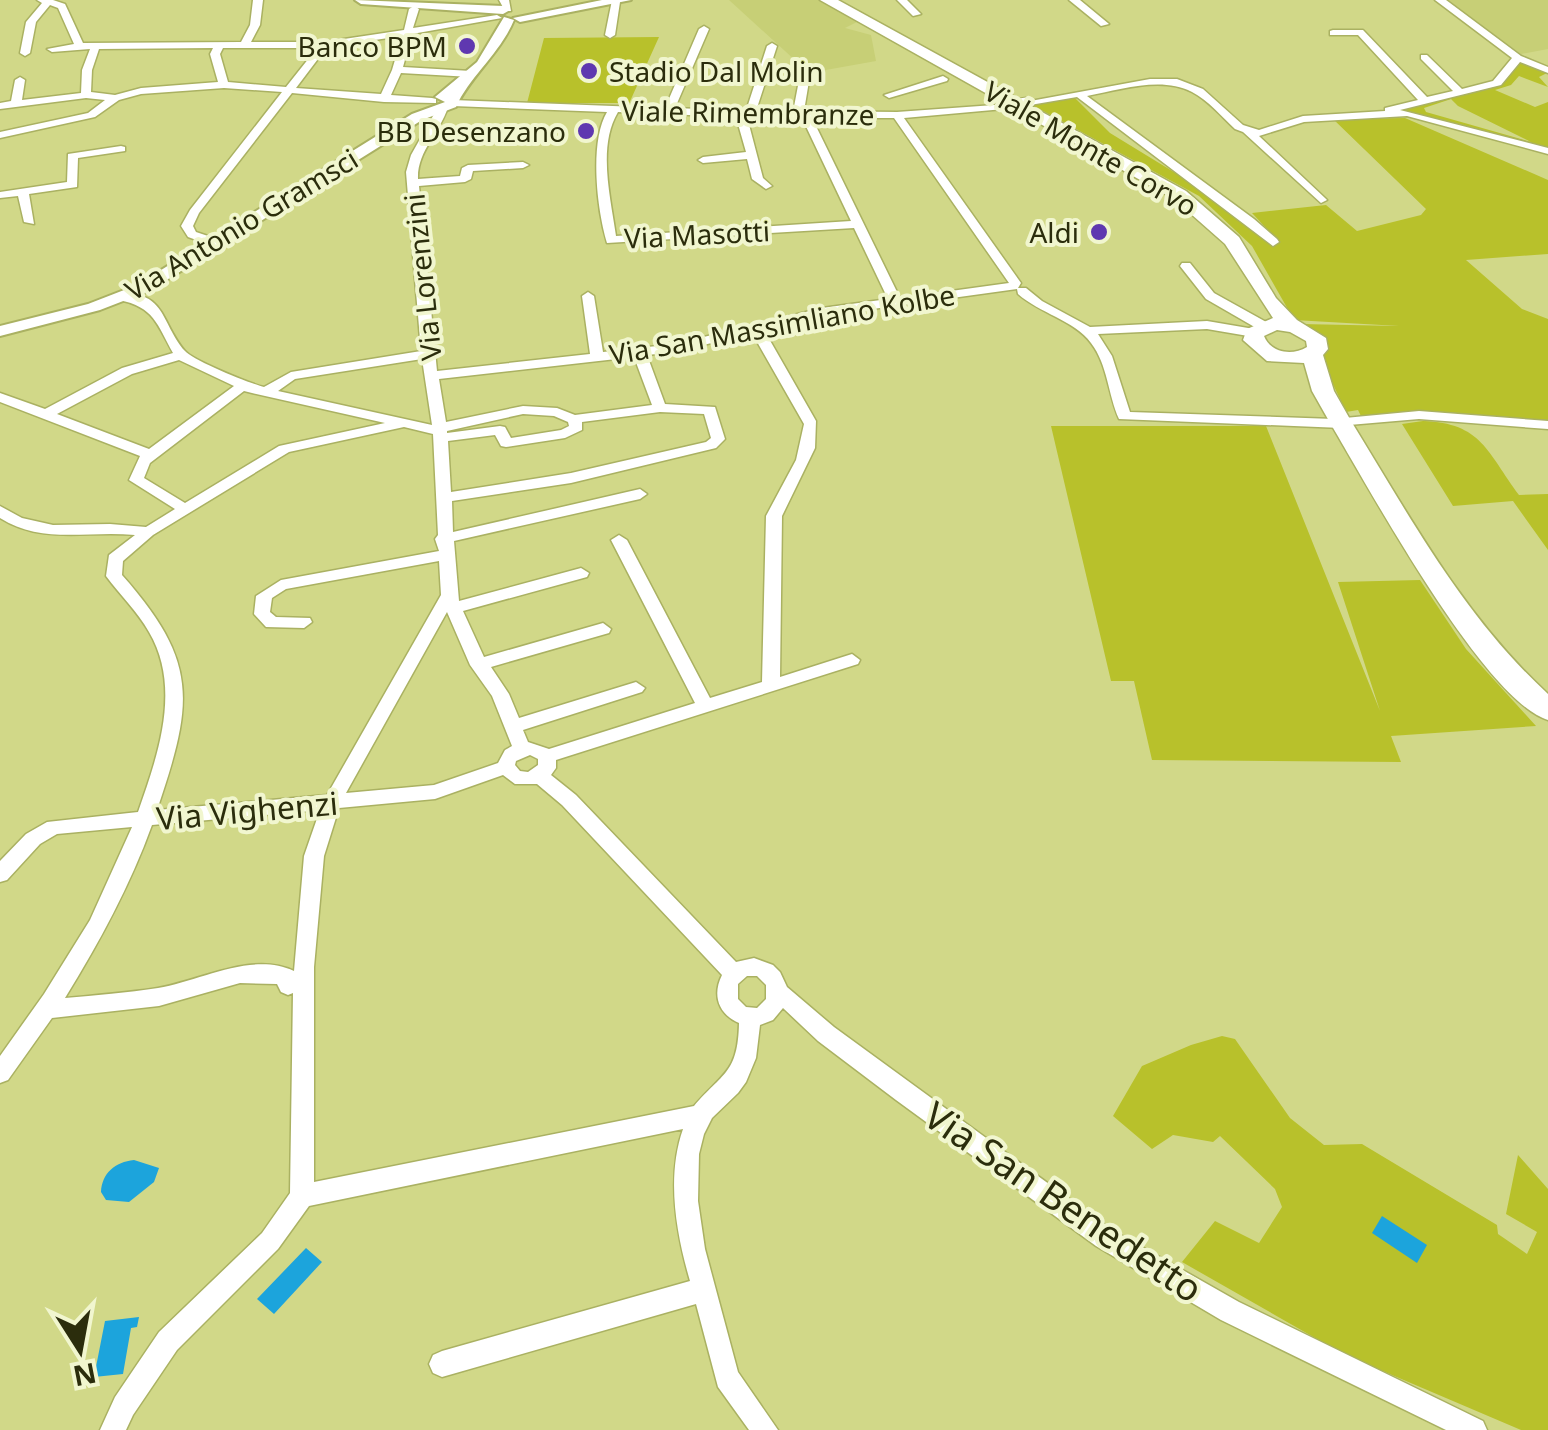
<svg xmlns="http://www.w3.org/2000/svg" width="1548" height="1430" viewBox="0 0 1548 1430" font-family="'Noto Sans',sans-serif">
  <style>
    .built { fill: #c7cf76 }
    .green { fill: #b8c12b; fill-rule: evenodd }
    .water { fill: #1ca4dc }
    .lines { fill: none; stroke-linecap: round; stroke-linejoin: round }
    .minor-casing { stroke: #aab162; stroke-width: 3 }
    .tertiary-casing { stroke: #aab162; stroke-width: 4 }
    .secondary-casing { stroke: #aab162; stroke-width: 4 }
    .primary-casing { stroke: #aab162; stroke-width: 3 }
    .minor { fill: #fff; fill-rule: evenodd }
    .tertiary { fill: #fff; fill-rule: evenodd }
    .secondary { fill: #fff; fill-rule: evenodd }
    .primary { fill: #fff; fill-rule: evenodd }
    .minor-bridge-casing { stroke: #aab162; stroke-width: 12; stroke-linecap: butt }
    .minor-bridge { stroke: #fff; stroke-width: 10 }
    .poi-dot { fill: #5f38b0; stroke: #f1f6cf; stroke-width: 4 }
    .labels { text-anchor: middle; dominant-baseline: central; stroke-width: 8; stroke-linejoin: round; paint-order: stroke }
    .far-poi-label { font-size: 28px; fill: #2b2d0c; stroke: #f1f6cf; text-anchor: end }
    .far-street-label { font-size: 28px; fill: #2b2d0c; stroke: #f1f6cf }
    .street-label { font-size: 32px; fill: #2b2d0c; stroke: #f1f6cf }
    .near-street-label { font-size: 38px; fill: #2b2d0c; stroke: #f1f6cf }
  </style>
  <rect width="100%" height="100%" fill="#d1d888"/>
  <path class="built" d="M729 0H821L859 21 845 28 871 35 876 61 809 73Z
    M1447 0H1548V49L1521 54Z"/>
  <path class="green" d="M659 37 627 108H619L621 103H527L544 38Z
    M1520 60 1547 73 1539 77 1548 87 1519 76 1511 85 1495 90 1535 107 1548 102V150L1405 111 1387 112 1505 81ZM1451 99 1458 106 1531 142 1426 112 1424 108Z
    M1075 98 1110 133 1231 207 1268 243 1279 242 1252 213 1326 205 1357 231 1421 215 1426 209 1333 119 1405 118 1548 180V254L1466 260 1522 309 1548 319V422L1420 413 1361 416 1358 410 1346 412 1323 363 1326 338 1300 324 1399 326 1294 320 1252 246 1199 196 1032 105Z
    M1423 421C1482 423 1487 452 1519 495L1548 494V550L1513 501 1453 506 1402 424Z
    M1051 426H1266L1380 711 1338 582 1420 580 1466 649 1536 726 1391 736 1401 762 1152 760 1134 681H1111Z
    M1222 1036 1235 1039 1290 1118 1324 1145 1362 1144 1497 1225 1498 1234 1527 1254 1537 1232 1506 1214 1518 1155 1548 1189V1430H1521L1345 1355 1182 1262 1215 1221 1259 1243 1282 1207 1275 1189 1220 1136 1213 1142 1173 1135 1152 1149 1113 1116 1142 1066 1191 1045Z"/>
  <path class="water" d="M134 1160 159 1168 154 1182 129 1202 106 1200 101 1192C102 1173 115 1162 134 1160Z
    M1382 1216 1427 1245 1417 1263 1372 1233Z
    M306 1248 322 1262 274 1314 257 1299Z
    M139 1317 137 1327 131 1328 123 1374 94 1377 105 1321Z"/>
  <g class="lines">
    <g class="minor-casing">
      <path id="minor" d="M37 0H53L65 4 83 43 241 42 250 25 253 0H263L260 25 251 42H324L404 30 409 9 414 6 419 9 413 28 497 15 502 18 412 34 403 67 471 71 476 74 471 77 401 73 391 95 432 98 436 99V103L384 102 292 93 199 213 193 226 196 232 220 240 222 243 216 247 188 237 181 226 190 210 282 92 224 88 141 94 119 100 95 117 0 138V132L88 113 105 100 86 98 0 109V103L11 101 15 80 20 77 25 80 22 100 81 93 82 70 90 49 52 52 47 49 74 44 58 8 50 5 36 22 30 53 25 56 20 53 26 22 42 3ZM402 36 392 70 381 94 296 88 327 47ZM213 48 210 54 218 82 141 88 115 95 91 92 92 70 99 49ZM223 48H317L286 87 228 82 220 54Z
        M499 0H509L511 11H505Z
        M612 0 620 2 615 35 610 38 605 35Z
        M897 0H907L921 14 913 16Z
        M1069 0H1080L1109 24 1101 26Z
        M1435 0H1446L1521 56 1548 67V73L1520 62 1501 85 1400 110 1548 148V154L1407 116 1304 122 1259 136 1325 198 1327 200 1321 203 1243 132 1235 129C1222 117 1208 100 1192 92 1161 76 1120 90 1087 96L1254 219 1277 239 1279 242 1273 246 1077 97 1030 105 1025 102 1150 79H1177L1203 89 1243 125 1259 130 1303 116 1385 111V108L1418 100 1358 35H1330V31L1333 30H1363L1427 97 1453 91 1421 59V55H1427L1462 89 1493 81 1512 58Z
        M704 26 709 29 675 108 746 111 767 46 772 43 777 46 756 111 793 112 800 75 805 72 810 75 804 111 897 112 1008 104V108L1004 109 904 118 1021 283 1018 288H1026L1042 301 1090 327 1207 321 1254 329 1261 333 1254 337 1207 329 1098 334 1112 356 1130 412 1334 419 1419 411 1548 421V429L1419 419 1349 425 1342 428 1119 419C1108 395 1108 365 1091 343 1074 320 1039 313 1018 294L1017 289 822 316 764 330 816 421 815 448 782 516 780 677 852 654 860 660 858 664 556 760V768L551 775 576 795 736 962 754 958 773 965 780 972 787 987 834 1027 1112 1230 1239 1302 1483 1421 1487 1430H1446L1221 1320 1096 1246 896 1100 818 1041 783 1008 773 1020 760 1025 756 1058 746 1082 738 1093 712 1118 704 1134 699 1154 698 1201 705 1249 738 1372 778 1430H749L718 1387 696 1304 442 1377 433 1373 429 1364 433 1355 442 1351 690 1281C676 1233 666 1177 683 1129L309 1206 278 1249 177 1350 133 1415 126 1430H100L115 1397 159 1332 262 1233 290 1193 293 993 288 995 281 992 277 984 240 983 159 1006 52 1018 8 1080 0 1083V1056L44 994 90 920 132 827 57 834 40 844 7 880 0 882V861L26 834 47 822 138 812C158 755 182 688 149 632 137 611 120 595 106 576L109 555 135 535C88 530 42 545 0 518V506L22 518 53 525 110 524 146 527 175 509 129 480 140 456 0 402V393L45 409 122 368 173 353C157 324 154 307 119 300V294C166 290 161 324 185 351 192 360 251 384 264 387L291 372 421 351 406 172 411 155 438 107 443 104 448 107C440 133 417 151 418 179L460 176 462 168 468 165 523 162 529 165 523 168 473 171 471 179 465 182 419 186 437 371 590 354 582 296 588 292 594 296 603 352 675 344 822 308 888 299 854 228 607 243C597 210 589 142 607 112L453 106 448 103 453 100 665 108 699 29ZM618 112 736 117 746 152 703 157 698 160 703 163 747 159 752 179 766 189 772 186 763 178 747 117 802 118 851 221 616 236C611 199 597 147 618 112ZM812 118H894L1009 283 900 298ZM752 333 804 424 796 460 766 516 762 682 710 698 627 540 619 535 611 540 695 703 549 749 528 742 523 730 642 692 645 688 636 682 519 718 509 694 491 667 609 633 611 629 603 623 484 657 463 611 587 577 589 573 581 568 459 601 454 541 640 499 647 494 640 489 453 532 452 501 571 483 716 448 725 439 715 407 665 404 647 355 675 352ZM634 357 652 405 575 415 557 408 523 406 446 422 439 379ZM422 359 432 425 278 391 295 379ZM179 360 234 386 149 449 57 414 132 374ZM244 391 252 393 385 423 279 446 185 503 144 478 150 463ZM660 412 704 414 711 438 706 442 571 473 451 492 448 441 495 435 501 446 506 447 565 438 582 430V422ZM523 414 554 416 568 422 569 426 561 430 511 438 505 427 500 426 447 433V431ZM404 427 433 434 438 535 435 539 439 551 281 580 256 596 254 614 266 627 304 628 312 622 310 618 276 617 270 612 272 598 286 589 439 561 441 595 327 795 157 810C193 703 200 663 122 575L123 561 153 535 289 452ZM447 612 470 665 492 696 512 746 505 750 498 763 434 785 346 793ZM530 755 538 759V765L528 772 520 771 515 765 516 761ZM503 775 515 784H537L562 805 722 975C712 995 718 1014 739 1023 738 1074 722 1073 694 1106L314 1182V967L324 856 339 808 435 799ZM320 810 304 856 294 971C252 951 200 981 158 988 127 993 96 995 65 998 99 943 130 886 152 825ZM747 976H757L766 985V999L757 1008 746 1007 738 999V984Z
        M943 76 948 79 947 81 889 98 884 95Z
        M121 146 125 147V151L78 158 77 187 29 194 34 224 24 222 18 196 0 198V192L67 182 68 154Z
        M1182 263H1190L1214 293 1268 323V329H1258L1206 299 1180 266Z"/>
    </g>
    <g class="tertiary-casing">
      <path id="tertiary" d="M504 17 514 20C500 54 470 76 456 107L422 120 149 291 100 310 0 336V326L88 304 137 285 412 114 445 102 435 97 477 62Z"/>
    </g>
    <g class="secondary-casing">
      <path id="secondary" d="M355 0 503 6 510 10 503 14 361 4Z
        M602 0H631L520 22 513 18Z"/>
    </g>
    <g class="primary-casing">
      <path id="primary" d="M820 0H838L1186 191 1239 237 1276 298 1297 320 1326 338 1328 349 1323 355 1334 391 1351 421C1410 517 1464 617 1548 694V720C1484 701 1366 483 1329 421L1312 391 1304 363 1267 361 1243 340 1247 329 1273 318 1225 244 1174 199ZM1277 330 1290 332 1306 341 1307 347C1292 356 1271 353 1264 336Z"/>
    </g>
    <use href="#minor" class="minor"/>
    <use href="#tertiary" class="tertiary"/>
    <use href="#secondary" class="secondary"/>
    <use href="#primary" class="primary"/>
    <g class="minor-bridge-casing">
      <path id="minor-bridge" d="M1004 106 1030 102"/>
    </g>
    <use href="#minor-bridge" class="minor-bridge"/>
  </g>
  <g class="poi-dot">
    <circle cx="467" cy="46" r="10"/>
    <circle cx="589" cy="71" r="10"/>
    <circle cx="586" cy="131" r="10"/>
    <circle cx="1099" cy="232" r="10"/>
  </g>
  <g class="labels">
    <g class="far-poi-label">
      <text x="447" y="46">Banco BPM</text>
      <text x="609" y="71" text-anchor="start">Stadio Dal Molin</text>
      <text x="566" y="131">BB Desenzano</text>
      <text x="1079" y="232">Aldi</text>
    </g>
    <g class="far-street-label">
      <text transform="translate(748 112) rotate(1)">Viale Rimembranze</text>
      <text transform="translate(1091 148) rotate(30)">Viale Monte Corvo</text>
      <text transform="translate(241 224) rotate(-31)">Via Antonio Gramsci</text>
      <text transform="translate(697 234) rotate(-3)">Via Masotti</text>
      <text transform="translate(422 277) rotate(-96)">Via Lorenzini</text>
      <text transform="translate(782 324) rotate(-10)">Via San Massimliano Kolbe</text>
    </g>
    <g class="street-label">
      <text transform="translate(247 810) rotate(-5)">Via Vighenzi</text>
    </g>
    <g class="near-street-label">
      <text transform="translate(1064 1201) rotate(34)">Via San Benedetto</text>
    </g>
  </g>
  <g transform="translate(80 1350) rotate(169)" stroke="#f1f6cf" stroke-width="8" paint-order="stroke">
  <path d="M0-8L18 38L0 25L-18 38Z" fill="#2b2d0c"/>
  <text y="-15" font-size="28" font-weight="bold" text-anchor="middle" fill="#2b2d0c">N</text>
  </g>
</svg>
